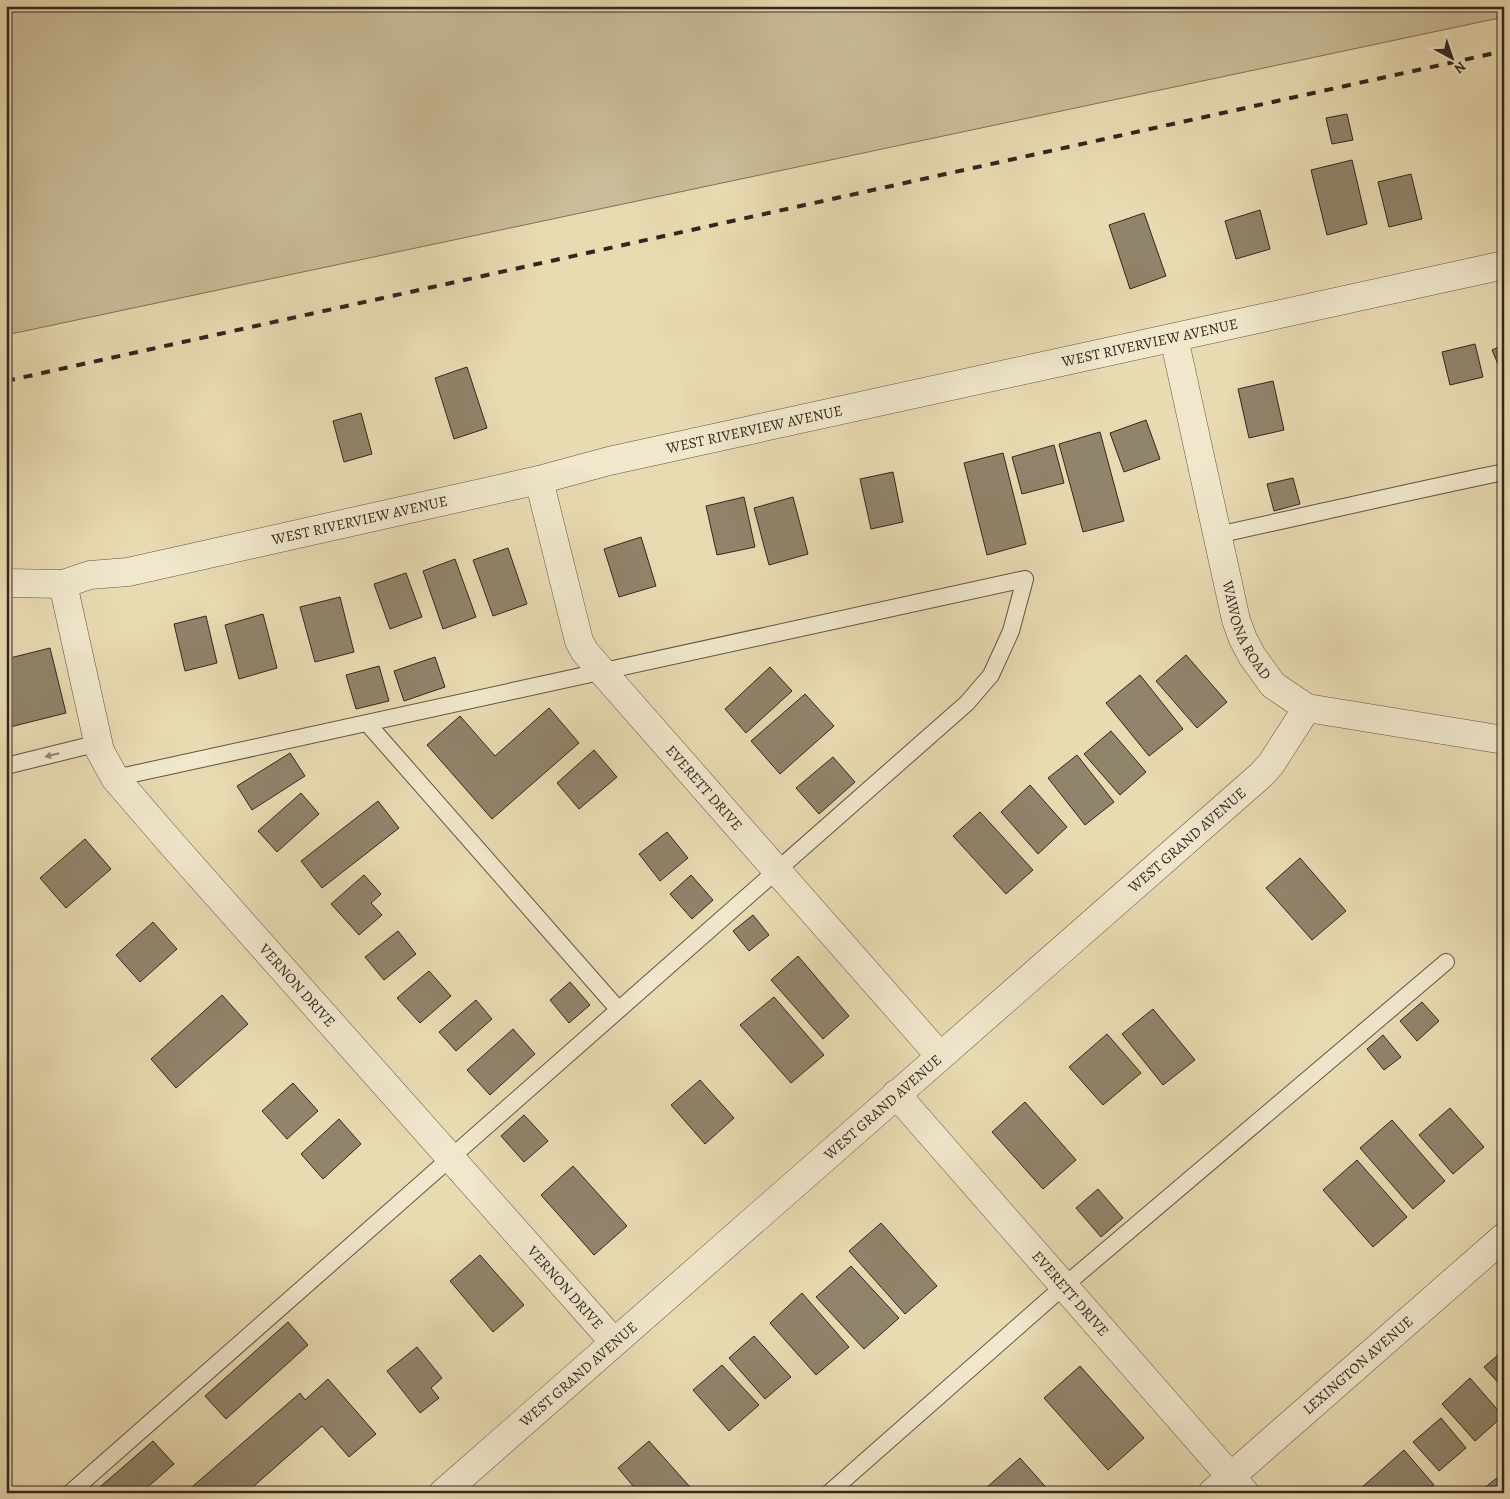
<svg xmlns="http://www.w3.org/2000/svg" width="1510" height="1499" viewBox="0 0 1510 1499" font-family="Alegreya,serif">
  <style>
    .green { fill: #c9bc98; stroke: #7d725c }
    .building { fill: #90846b; stroke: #31271f }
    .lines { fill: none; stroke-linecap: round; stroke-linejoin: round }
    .service-casing { stroke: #5f5444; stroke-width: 18 }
    .minor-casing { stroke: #5f5444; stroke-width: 29 }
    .tertiary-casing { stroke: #5f5444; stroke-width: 29 }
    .service { stroke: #f0e7cc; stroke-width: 16 }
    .minor { stroke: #f0e7cc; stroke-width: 28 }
    .tertiary { stroke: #f0e7cc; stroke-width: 28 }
    .rail { stroke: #31271f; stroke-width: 4; stroke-dasharray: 9 9; stroke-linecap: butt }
    .oneway { fill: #908776 }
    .labels { text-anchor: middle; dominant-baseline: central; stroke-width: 4; stroke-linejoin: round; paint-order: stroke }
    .street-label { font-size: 15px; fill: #31271f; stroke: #f0e7cc }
  </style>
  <rect width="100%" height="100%" fill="#e8dab1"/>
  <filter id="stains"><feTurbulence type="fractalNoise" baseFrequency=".004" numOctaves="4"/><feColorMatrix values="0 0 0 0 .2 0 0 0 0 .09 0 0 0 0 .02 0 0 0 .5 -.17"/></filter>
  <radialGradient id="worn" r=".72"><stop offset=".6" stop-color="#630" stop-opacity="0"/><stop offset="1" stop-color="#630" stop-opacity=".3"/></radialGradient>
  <path class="green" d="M6 6H1504V17L6 335Z"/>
  <path class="building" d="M1347 114 1353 140 1332 144 1326 118Z
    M1352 160 1367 224 1327 235 1311 170Z
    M1411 174 1422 219 1389 227 1378 182Z
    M1260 210 1270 249 1236 259 1225 221Z
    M1144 213 1166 276 1130 289 1109 225Z
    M1475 344 1483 377 1450 385 1442 352Z
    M1504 345V378L1492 350Z
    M467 367 487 428 454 439 435 378Z
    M1273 381 1284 430 1249 438 1238 389Z
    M361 413 372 454 344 462 333 421Z
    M1146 420 1160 459 1124 472 1110 433Z
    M1100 432 1124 521 1083 532 1059 444Z
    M1054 445 1064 483 1022 494 1012 457Z
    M1003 453 1026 544 987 555 964 463Z
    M893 472 903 522 871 529 860 479Z
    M1293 478 1300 504 1274 511 1267 484Z
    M744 497 755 547 717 555 706 506Z
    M793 497 808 554 769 565 754 508Z
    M641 537 656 586 619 597 604 549Z
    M508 548 527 604 493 616 473 560Z
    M455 559 476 617 443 629 423 571Z
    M406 573 422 617 390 629 374 584Z
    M340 597 354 652 315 662 300 607Z
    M263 614 277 668 239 679 225 625Z
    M206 616 217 663 185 671 174 624Z
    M50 648 66 713 6 728V659Z
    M1186 655 1227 702 1197 728 1156 681Z
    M435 657 445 687 404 701 394 671Z
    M379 666 389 701 356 709 346 675Z
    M770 667 792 691 746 733 725 709Z
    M1140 675 1183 729 1149 756 1106 703Z
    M805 694 834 726 780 774 751 741Z
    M549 708 579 743 492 819 427 745 460 716 495 756Z
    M1111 731 1146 772 1120 795 1084 754Z
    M594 750 617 777 579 809 557 783Z
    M290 753 305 776 252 810 237 786Z
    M1077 755 1114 802 1085 825 1048 778Z
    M833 757 855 782 819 814 796 788Z
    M1030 785 1067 827 1038 854 1001 812Z
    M301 793 319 814 277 852 258 831Z
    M378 801 399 828 322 888 301 861Z
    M980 812 1033 870 1006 894 953 836Z
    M667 832 688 858 660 881 639 854Z
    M85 839 111 869 66 908 40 878Z
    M1300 858 1346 911 1312 940 1266 888Z
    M364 875 381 894 371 903 382 915 359 935 331 904Z
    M691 875 713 900 692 919 670 894Z
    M753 915 769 935 749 951 733 931Z
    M153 922 177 949 140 982 116 955Z
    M398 931 416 954 384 980 365 957Z
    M798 956 849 1016 823 1039 771 980Z
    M429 971 451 996 420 1023 397 998Z
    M570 982 590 1005 569 1023 550 1000Z
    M222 995 248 1024 176 1088 151 1059Z
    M774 997 824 1055 791 1083 740 1025Z
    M476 1000 492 1019 456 1051 439 1032Z
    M1422 1002 1439 1021 1417 1041 1400 1021Z
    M1153 1009 1195 1060 1163 1085 1122 1034Z
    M513 1029 535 1054 490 1095 467 1070Z
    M1107 1034 1141 1073 1103 1105 1069 1067Z
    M1383 1035 1401 1057 1384 1070 1367 1049Z
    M700 1080 734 1118 705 1144 671 1105Z
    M293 1083 318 1111 287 1139 262 1111Z
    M1025 1102 1076 1160 1043 1189 992 1132Z
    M1450 1108 1484 1147 1453 1174 1419 1135Z
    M524 1115 548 1141 524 1162 501 1136Z
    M339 1119 361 1144 323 1179 301 1154Z
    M1392 1120 1445 1181 1413 1209 1360 1148Z
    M1357 1160 1407 1217 1373 1247 1323 1190Z
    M573 1166 627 1226 594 1255 541 1195Z
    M1098 1189 1123 1218 1101 1237 1076 1208Z
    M881 1223 937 1286 905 1314 849 1251Z
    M480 1255 524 1305 493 1332 450 1281Z
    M851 1266 899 1318 864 1349 816 1297Z
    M802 1293 849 1347 816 1375 770 1323Z
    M288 1322 308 1345 226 1419 205 1396Z
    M754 1336 791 1377 765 1399 729 1358Z
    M417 1347 442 1378 431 1388 439 1398 420 1413 387 1371Z
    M1504 1350V1389L1484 1367Z
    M722 1365 759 1405 729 1431 693 1390Z
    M1080 1366 1144 1438 1108 1470 1044 1398Z
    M1470 1378 1503 1416 1475 1441 1442 1404Z
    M328 1379 376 1434 349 1457 322 1426 246 1493H185L300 1393 305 1400Z
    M1441 1418 1466 1448 1439 1471 1413 1442Z
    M153 1441 174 1464 141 1493H93Z
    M649 1441 690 1487 683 1493H639L618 1468Z
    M1404 1450 1434 1485 1425 1493H1363L1360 1489Z
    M1020 1458 1051 1493H990L986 1488Z
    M1498 1477 1504 1485V1493H1478Z"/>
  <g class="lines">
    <g class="service-casing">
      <path id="service" d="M1217 535C1313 514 1408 492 1504 472
        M367 723 618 1009
        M6 766 99 743
        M70 1493 967 703 991 675 1011 631 1025 579 115 778
        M829 1493 1064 1286 1446 962"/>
    </g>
    <g class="minor-casing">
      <g id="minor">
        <path id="s1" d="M539 480 579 641 585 652 940 1056"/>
        <path id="s2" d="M63 584 100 751 115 778 171 843 614 1342"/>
        <path id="s3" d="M896 1094 1245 1493"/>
        <path id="s4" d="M1212 1493 1504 1237"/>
      </g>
    </g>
    <g class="tertiary-casing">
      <g id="tertiary">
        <path id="s5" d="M1174 338 1236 620 1243 639 1252 656 1273 685 1307 708 1504 740"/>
        <path id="s6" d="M6 583 63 584 90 575 128 572 539 480 609 461 1504 265"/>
        <path id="s7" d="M443 1493 1261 775 1271 764 1307 708"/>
      </g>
    </g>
    <use href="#service" class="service"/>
    <use href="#minor" class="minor"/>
    <use href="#tertiary" class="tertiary"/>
    <path class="rail" d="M6 381 1504 51"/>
  </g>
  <defs><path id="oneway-solid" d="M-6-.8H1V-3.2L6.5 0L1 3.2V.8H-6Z" transform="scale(1.25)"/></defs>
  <use class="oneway" href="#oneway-solid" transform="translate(52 755) rotate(166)"/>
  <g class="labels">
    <g class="street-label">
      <text stroke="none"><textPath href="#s6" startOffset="1171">WEST RIVERVIEW AVENUE</textPath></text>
      <text stroke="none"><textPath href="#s6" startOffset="766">WEST RIVERVIEW AVENUE</textPath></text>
      <text stroke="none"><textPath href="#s6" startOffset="361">WEST RIVERVIEW AVENUE</textPath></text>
      <text stroke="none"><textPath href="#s5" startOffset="302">WAWONA ROAD</textPath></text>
      <text stroke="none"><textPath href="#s1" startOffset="359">EVERETT DRIVE</textPath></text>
      <text stroke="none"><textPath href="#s7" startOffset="990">WEST GRAND AVENUE</textPath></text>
      <text stroke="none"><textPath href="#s2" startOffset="478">VERNON DRIVE</textPath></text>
      <text stroke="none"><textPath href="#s7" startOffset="585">WEST GRAND AVENUE</textPath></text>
      <text stroke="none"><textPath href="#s2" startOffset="882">VERNON DRIVE</textPath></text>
      <text stroke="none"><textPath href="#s3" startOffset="265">EVERETT DRIVE</textPath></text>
      <text stroke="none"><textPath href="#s4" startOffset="194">LEXINGTON AVENUE</textPath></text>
      <text stroke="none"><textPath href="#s7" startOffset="180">WEST GRAND AVENUE</textPath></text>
    </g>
  </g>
  <rect width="1510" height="1499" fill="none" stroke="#e8dab1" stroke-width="25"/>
  <rect x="8" y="8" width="1495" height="1484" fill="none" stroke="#31271f" stroke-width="2.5"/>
  <rect x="12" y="12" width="1485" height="1474" fill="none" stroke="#31271f"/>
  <g transform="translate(1452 58) rotate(140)" stroke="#f0e7cc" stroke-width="4" paint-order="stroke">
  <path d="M0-4L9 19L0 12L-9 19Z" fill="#31271f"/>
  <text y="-8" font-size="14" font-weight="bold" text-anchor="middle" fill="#31271f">N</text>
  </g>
  <rect width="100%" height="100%" filter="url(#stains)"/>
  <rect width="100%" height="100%" fill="url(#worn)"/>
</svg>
